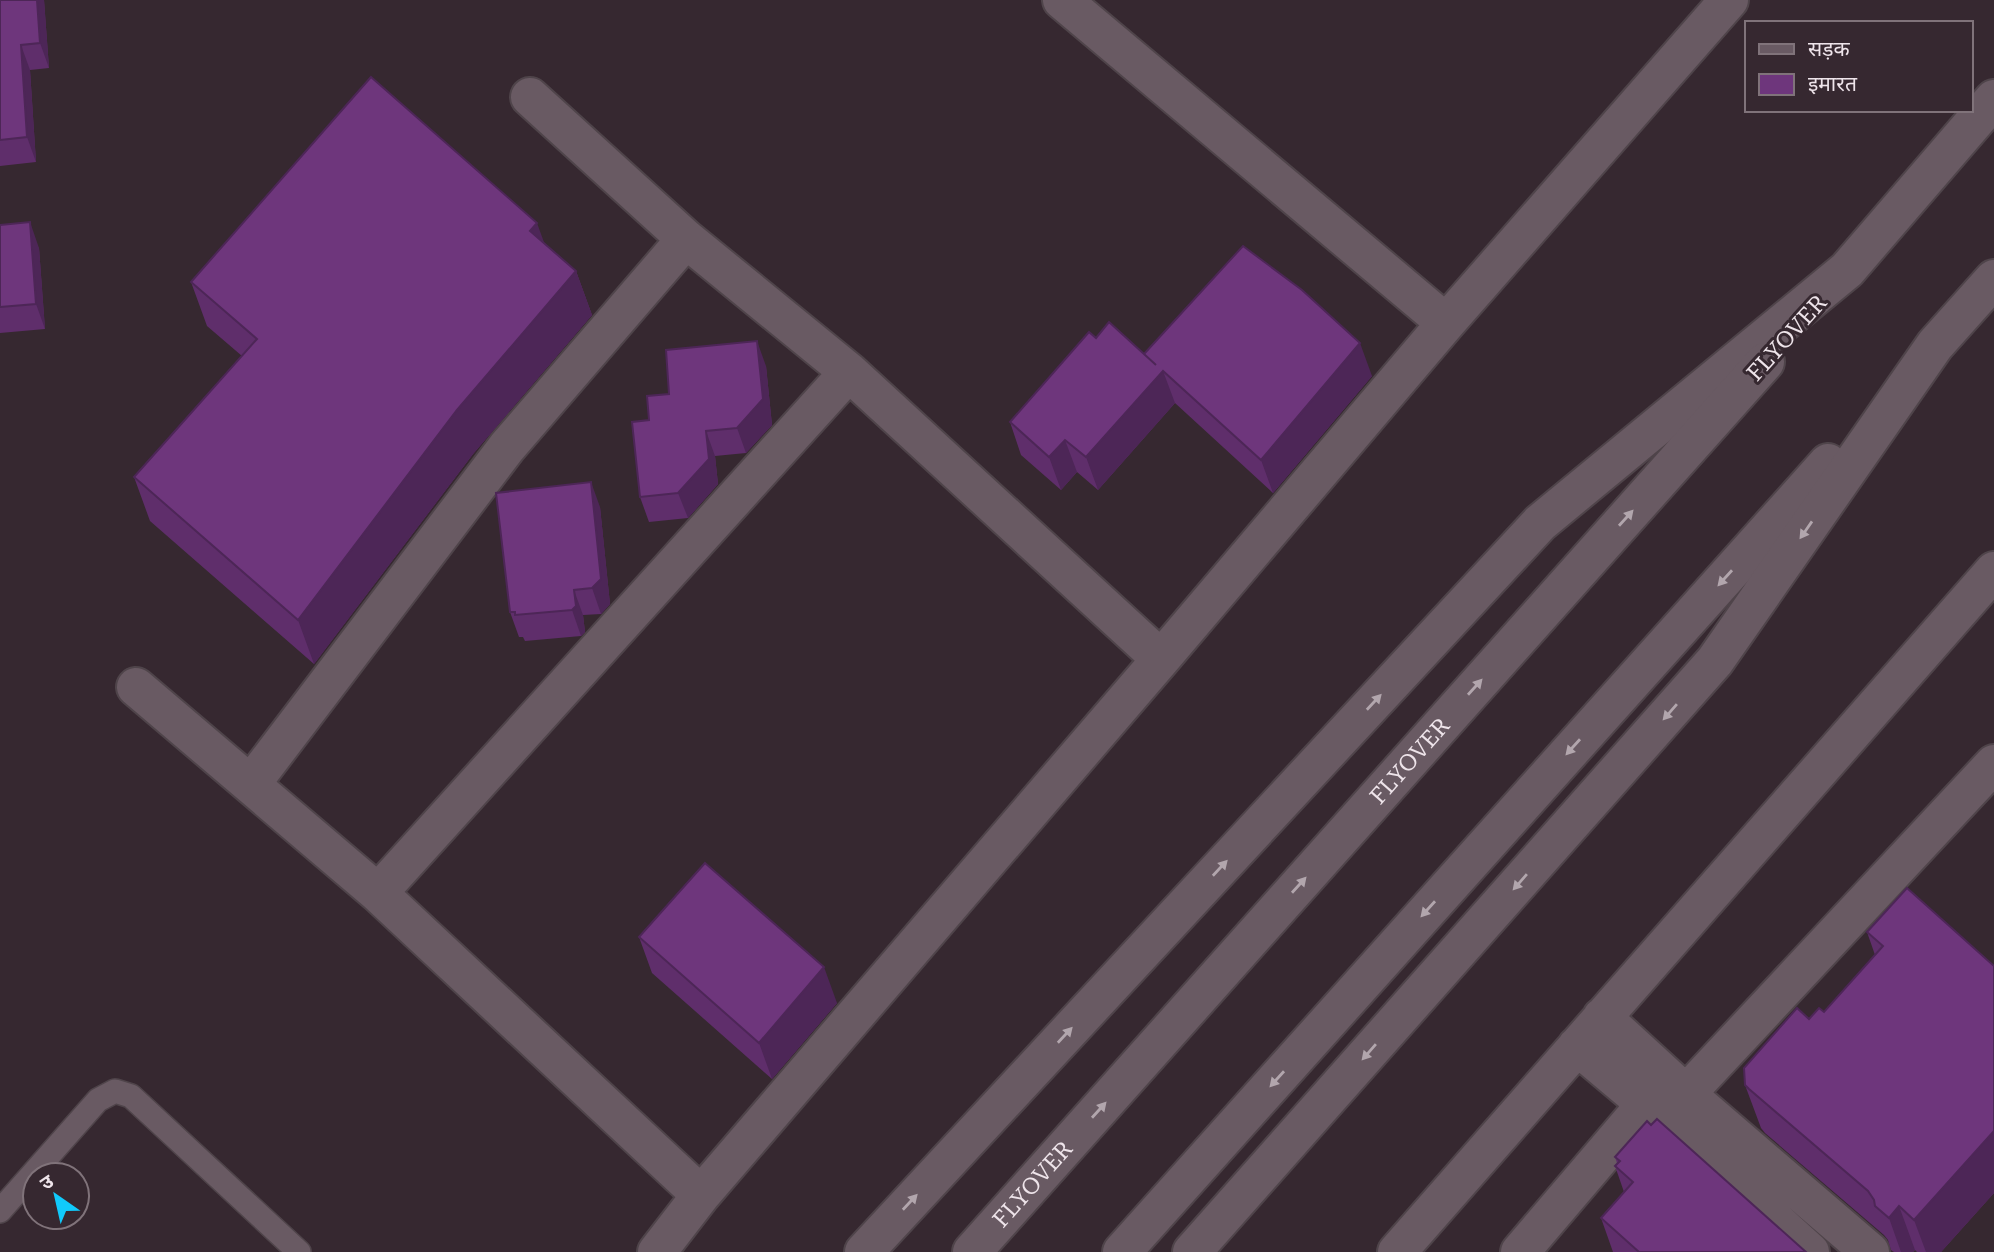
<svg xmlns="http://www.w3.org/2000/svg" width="1994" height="1252" viewBox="0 0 1994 1252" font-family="'Roboto Serif','Noto Sans Devanagari',serif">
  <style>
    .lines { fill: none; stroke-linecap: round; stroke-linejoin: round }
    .lane-casing { stroke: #4f444a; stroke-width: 26 }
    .street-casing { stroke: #4f444a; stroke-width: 42 }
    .secondary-casing { stroke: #4f444a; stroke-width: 42 }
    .lane { stroke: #695a63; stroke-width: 23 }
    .street { stroke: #695a63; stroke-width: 38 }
    .secondary { stroke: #695a63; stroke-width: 38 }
    .wall { fill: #5f2e6b }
    .shaded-wall { fill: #4d2657 }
    .building { fill: #6e367c; stroke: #4d2657; stroke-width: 2 }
    .oneway { fill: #b2a6ad }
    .labels { text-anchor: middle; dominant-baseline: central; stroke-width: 6; stroke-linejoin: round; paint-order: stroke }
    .street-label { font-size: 23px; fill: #eee4ea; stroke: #362830 }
  </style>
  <rect width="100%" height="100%" fill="#362830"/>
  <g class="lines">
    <g class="lane-casing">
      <path id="lane" d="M0 1211 98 1100 115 1091 131 1096 299 1252"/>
    </g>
    <g class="street-casing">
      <path id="street" d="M1062 0 1446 323
        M530 97 686 239 849 372 1161 659
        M136 687 378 893 701 1195
        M251 784 507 447 686 239
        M378 893 849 372
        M1602 1017 1686 1094 1870 1252
        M1577 1046 1646 1104 1810 1252
        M1686 1094 1994 764
        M657 1252 701 1195 1161 659 1446 323 1729 0
        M1397 1252 1994 571
        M1520 1252 1646 1104"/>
    </g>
    <g class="secondary-casing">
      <g id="secondary">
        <path d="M864 1252 1540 523 1847 270 1994 99"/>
        <path id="s1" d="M972 1252 1765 362"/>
        <path d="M1122 1252 1828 463"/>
        <path d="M1192 1252 1715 661 1935 345 1994 279"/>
      </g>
    </g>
    <use href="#lane" class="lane"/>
    <use href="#street" class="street"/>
    <use href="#secondary" class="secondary"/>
  </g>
  <path class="wall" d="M0 0H44L49 68 30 70 36 162 0 166Z
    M0 225 39 248 45 329 0 333Z
    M545 244 576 271 592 315 473 454 314 664 150 521 134 477 242 356 207 326 191 282Z
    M1096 338 1144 354 1372 376 1273 493 1175 403 1098 490 1077 472 1061 490 1021 455 1010 422Z
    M766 366 772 425 746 453 715 456 718 484 688 518 649 522 640 497 649 420Z
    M600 507 610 604 601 614 583 615 585 632 581 636 525 641 523 637H519L510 612Z
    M1867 932 1994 966V1193L1941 1252H1917L1915 1250 1913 1252H1894L1891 1250 1888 1240 1884 1235 1765 1133 1761 1128 1745 1085 1809 1019 1824 1012 1875 955Z
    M639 937 837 1003 772 1079 652 973Z
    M1651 1125 1806 1252H1613L1601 1218 1624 1192 1615 1166 1617 1163 1615 1157Z"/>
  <path class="shaded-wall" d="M37 0H44L49 68 40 43Z
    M21 45 30 70 36 162 27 137Z
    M30 222 39 248 45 329 36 304Z
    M537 223 553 267 530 231Z
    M576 271 592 315 473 454 314 664 298 620 457 410Z
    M757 341 766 366 772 425 746 453 737 428Z
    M1360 343 1372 376 1273 493 1261 460Z
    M1163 371 1175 403 1098 490 1086 457Z
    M706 431 715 456 718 484 688 518 678 493Z
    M1065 440 1077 472 1061 490 1049 457Z
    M591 482 600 507 610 604 601 614 592 588Z
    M574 590 583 615 585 632 581 636 572 610Z
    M824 967 837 1003 772 1079 759 1043Z
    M1994 1131V1193L1941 1252H1926L1914 1220Z
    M1899 1206 1915 1250 1913 1252H1901L1889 1218Z"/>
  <path class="building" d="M0 0H37L40 43 21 45 27 137 0 140Z
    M371 77 537 223 530 231 576 271 457 410 298 620 134 477 257 339 191 282Z
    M30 222 36 304 0 307V225Z
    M1243 246 1302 290 1360 343 1261 460 1163 371 1086 457 1065 440 1049 457 1010 422 1089 332 1096 338 1109 322 1156 365 1144 354Z
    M757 341 763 399 737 428 706 431 709 459 678 493 640 497 632 422 649 420 647 396 669 394 666 350Z
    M591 482 601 579 592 588 574 590 576 606 572 610 515 615V612H510L496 493Z
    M705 863 824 967 759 1043 639 937Z
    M1907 888 1994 966V1131L1914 1220 1899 1206 1889 1218 1875 1206 1874 1200 1868 1191 1749 1089 1745 1085 1744 1068 1797 1008 1809 1019 1819 1008 1824 1012 1883 946 1867 932Z
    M1657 1119 1806 1252H1639L1601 1218 1633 1182 1615 1166 1620 1161 1615 1157 1647 1121 1651 1125Z"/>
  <defs><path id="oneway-solid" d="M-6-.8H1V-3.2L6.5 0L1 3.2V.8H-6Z" transform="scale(1.75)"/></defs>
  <g class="oneway">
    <use href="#oneway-solid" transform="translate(1626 518) rotate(-48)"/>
    <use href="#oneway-solid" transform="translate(1806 530) rotate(125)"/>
    <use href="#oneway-solid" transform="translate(1725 578) rotate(132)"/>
    <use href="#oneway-solid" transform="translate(1475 687) rotate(-48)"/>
    <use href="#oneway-solid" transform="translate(1374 702) rotate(-47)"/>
    <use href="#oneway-solid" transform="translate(1670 712) rotate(131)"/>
    <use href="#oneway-solid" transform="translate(1573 747) rotate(132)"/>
    <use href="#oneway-solid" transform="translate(1220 868) rotate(-47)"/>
    <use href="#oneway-solid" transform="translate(1520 882) rotate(131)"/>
    <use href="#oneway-solid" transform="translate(1299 885) rotate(-48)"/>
    <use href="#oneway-solid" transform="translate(1428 909) rotate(132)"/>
    <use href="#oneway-solid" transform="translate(1065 1035) rotate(-47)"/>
    <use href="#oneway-solid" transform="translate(1369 1052) rotate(131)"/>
    <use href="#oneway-solid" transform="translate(1277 1079) rotate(132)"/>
    <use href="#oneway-solid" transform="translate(1099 1110) rotate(-48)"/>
    <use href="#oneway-solid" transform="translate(910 1202) rotate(-47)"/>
  </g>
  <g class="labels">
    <g class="street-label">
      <text transform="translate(1787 338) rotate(-48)">FLYOVER</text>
      <text stroke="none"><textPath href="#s1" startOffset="658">FLYOVER</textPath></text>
      <text stroke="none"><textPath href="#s1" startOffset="91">FLYOVER</textPath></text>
    </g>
  </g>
  <rect x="1745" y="21" width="228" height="91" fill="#362830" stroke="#80737a" stroke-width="2"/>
  <rect x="1759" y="44" width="35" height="10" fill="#695a63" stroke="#80737a" stroke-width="2"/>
  <text x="1808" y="56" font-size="21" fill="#eee4ea">सड़क</text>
  <rect x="1759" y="74" width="35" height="21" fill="#6e367c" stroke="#80737a" stroke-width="2"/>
  <text x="1808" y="91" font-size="21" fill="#eee4ea">इमारत</text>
  <g transform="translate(56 1196) rotate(326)"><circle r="33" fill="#362830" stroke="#80737a" stroke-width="2"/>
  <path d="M0-5L12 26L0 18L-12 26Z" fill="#11cafb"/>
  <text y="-10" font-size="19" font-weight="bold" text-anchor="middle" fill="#eee4ea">उ</text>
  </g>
</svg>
